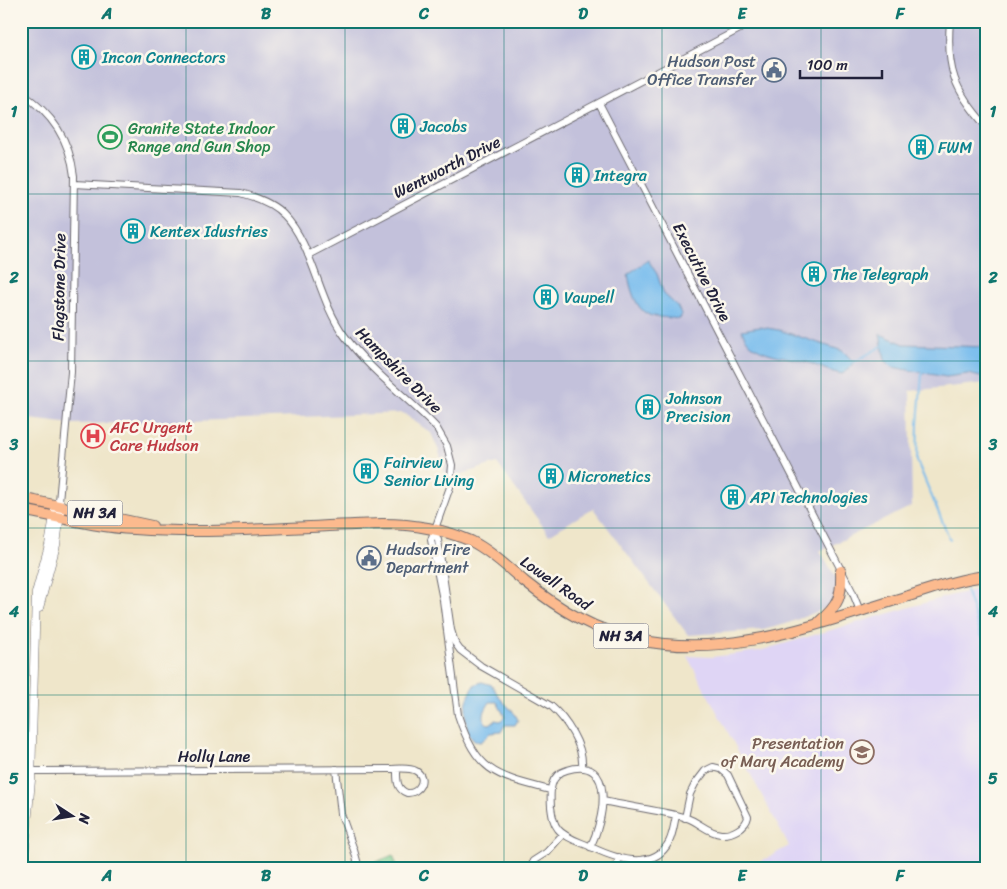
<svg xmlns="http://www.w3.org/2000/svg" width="1007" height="889" viewBox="0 0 1007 889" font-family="Sriracha,sans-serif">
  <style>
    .built { fill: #dfd5f5 }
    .industrial { fill: #c3c1db }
    .green { fill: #78cc8e; stroke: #4d7764 }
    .water { fill: #76bbed; stroke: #4c6e94; fill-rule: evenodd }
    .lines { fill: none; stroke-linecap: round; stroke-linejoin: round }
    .stream { stroke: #76bbed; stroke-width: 2 }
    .minor-casing { stroke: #6a676d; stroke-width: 8 }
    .tertiary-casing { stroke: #6a676d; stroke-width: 9 }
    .primary-casing { stroke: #6a676d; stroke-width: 12 }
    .minor { stroke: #fff; stroke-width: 6 }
    .tertiary { stroke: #fff; stroke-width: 8 }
    .primary { stroke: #fcba8e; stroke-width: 10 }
    .grid { fill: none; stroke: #0f766e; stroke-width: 1; stroke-opacity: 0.55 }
    .labels { text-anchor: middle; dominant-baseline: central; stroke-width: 5; stroke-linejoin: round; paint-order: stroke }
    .shield { fill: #fbf7ec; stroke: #636270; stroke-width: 1 }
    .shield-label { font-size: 15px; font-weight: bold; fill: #22223b }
    .culture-label { font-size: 16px; fill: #0d838f; stroke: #fbf7ec; text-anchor: start }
    .service-label { font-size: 16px; fill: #4e5e75; stroke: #fbf7ec; text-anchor: end }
    .leisure-label { font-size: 16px; fill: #27864d; stroke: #fbf7ec; text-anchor: start }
    .street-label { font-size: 16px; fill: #22223b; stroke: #fbf7ec }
    .health-label { font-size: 16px; fill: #be3a42; stroke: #fbf7ec; text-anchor: start }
    .education-label { font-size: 16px; fill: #785e54; stroke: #fbf7ec; text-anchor: end }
    .neatline { fill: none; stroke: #0f766e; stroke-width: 2 }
    .grid-label { font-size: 16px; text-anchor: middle; font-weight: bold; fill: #0f766e }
  </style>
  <rect width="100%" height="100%" fill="#fbf7ec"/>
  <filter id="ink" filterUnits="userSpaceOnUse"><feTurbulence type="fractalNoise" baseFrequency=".02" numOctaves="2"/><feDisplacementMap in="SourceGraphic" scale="10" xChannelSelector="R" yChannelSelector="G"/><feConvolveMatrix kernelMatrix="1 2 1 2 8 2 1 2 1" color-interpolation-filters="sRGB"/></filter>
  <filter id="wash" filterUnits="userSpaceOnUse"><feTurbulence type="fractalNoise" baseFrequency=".0096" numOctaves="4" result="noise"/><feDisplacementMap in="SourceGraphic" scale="20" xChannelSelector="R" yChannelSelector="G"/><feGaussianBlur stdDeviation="1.12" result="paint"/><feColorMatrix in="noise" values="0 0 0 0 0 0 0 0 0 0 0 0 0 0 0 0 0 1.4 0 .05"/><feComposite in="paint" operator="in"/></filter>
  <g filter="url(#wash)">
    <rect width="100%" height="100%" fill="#efe6ca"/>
    <path class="built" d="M986 587V868H749L789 846 687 656 712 657 759 651 945 597Z"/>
    <path class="industrial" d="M21 21H986V383L910 391 912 506 820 551 838 581V595L831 606 786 624 763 630 688 635 593 508 549 535 497 463 446 479 439 451 431 433 403 413 169 422 72 424 21 418Z"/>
    <path class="green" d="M393 855 398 868H366V866Z"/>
    <path class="water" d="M648 260 657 274 664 294 677 306 681 314 680 319C672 318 654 317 649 315 635 309 630 287 628 274Z
      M760 327 779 330 843 351 854 362 847 371 842 374C831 372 822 368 812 364 793 357 770 357 753 346 747 342 744 336 742 330Z
      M880 334 904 344 986 347V375L981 377 968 374 946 377 892 367 885 360Z
      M482 682 492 685 499 697 515 714 518 720 515 725H505L501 732 491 733 481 742C465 742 464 713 467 701 469 695 472 690 474 685ZM490 702H497L505 717 500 721 495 720 490 724 485 723C482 714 485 710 490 702Z"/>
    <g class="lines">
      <path class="stream" d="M854 362 882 346
        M922 373 918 424 917 461 950 540
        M966 590 981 634 986 642"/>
    </g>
  </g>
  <g filter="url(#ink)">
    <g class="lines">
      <g class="minor-casing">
        <path id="minor" d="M950 21C946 69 954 90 986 126
          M21 93C52 113 70 140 74 176L71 372 59 501
          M599 103 852 591 860 611
          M74 184 241 193C256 197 273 203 284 215 313 244 318 300 344 335 369 370 406 396 436 427L447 446 452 465 450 487 431 540 443 600 458 715C477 773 496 776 550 790
          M308 255 755 21
          M434 530 438 540 451 630 455 643 460 650 481 666 551 706C566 719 584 746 582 767
          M21 756 32 754
          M336 769 341 814 354 850 359 868
          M32 771H43C158 770 274 769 390 769 397 769 409 767 416 771 428 778 419 794 407 793 396 789 397 779 397 769
          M603 801C630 807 660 810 687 818 699 822 708 833 721 834 732 835 746 827 748 817L728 775 721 769 713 767 705 771 695 784 690 794 685 818
          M590 847C604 822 617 755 567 770 549 775 550 792 551 807 552 815 553 823 558 829 565 838 581 842 591 847 616 859 653 872 669 842 673 834 674 824 676 816
          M533 861 547 852 563 834
          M616 868 619 857"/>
      </g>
      <g class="tertiary-casing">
        <path id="tertiary" d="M39 608 56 545 61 506 60 503
          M23 868 31 780 36 593 49 545 56 505 59 501"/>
      </g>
      <g class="primary-casing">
        <path id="primary" d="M21 498 152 526
          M21 510C59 517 96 527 134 529 217 535 300 526 382 524 413 524 443 529 471 541 491 551 508 568 525 582 560 610 595 631 639 640 728 659 817 624 902 598 929 590 957 579 986 576
          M819 622C839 605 842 596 841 571"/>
      </g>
      <use href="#minor" class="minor"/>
      <use href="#tertiary" class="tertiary"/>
      <use href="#primary" class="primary"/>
    </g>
  </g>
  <path class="grid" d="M186 21V868M345 21V868M504 21V868M662 21V868M821 21V868M21 194H986M21 361H986M21 528H986M21 695H986"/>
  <defs>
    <g id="building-ring" transform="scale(1.25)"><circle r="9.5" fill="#fbf7ec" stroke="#0f9aa8" stroke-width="1.5"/><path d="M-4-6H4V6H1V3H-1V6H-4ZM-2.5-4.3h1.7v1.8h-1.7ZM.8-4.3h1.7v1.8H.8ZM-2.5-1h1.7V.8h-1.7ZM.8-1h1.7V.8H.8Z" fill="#0f9aa8"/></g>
    <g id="civic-ring" transform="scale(1.25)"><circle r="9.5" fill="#fbf7ec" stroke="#5c6f8a" stroke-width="1.5"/><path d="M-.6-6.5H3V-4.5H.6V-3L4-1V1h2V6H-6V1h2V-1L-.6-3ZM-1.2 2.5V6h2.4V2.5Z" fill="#5c6f8a"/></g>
    <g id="stadium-ring" transform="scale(1.25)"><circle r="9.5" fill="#fbf7ec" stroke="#2e9e5b" stroke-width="1.5"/><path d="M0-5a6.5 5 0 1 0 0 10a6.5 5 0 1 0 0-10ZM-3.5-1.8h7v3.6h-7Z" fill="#2e9e5b"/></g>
    <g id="hospital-ring" transform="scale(1.25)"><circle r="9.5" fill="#fbf7ec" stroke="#e0444e" stroke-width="1.5"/><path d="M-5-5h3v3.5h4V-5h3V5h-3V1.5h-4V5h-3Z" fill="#e0444e"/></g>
    <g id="school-ring" transform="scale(1.25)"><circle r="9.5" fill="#fbf7ec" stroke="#8d6e63" stroke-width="1.5"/><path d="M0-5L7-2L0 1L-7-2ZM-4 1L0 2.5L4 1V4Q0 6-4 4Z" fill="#8d6e63"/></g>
  </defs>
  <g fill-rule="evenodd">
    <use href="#building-ring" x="84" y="57"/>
    <use href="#civic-ring" x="774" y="70"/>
    <use href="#building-ring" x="403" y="126"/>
    <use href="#stadium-ring" x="110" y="137"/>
    <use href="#building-ring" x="921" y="147"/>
    <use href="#building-ring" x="577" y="175"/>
    <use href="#building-ring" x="133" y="231"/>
    <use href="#building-ring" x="814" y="274"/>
    <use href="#building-ring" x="546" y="297"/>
    <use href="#building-ring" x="648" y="407"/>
    <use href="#hospital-ring" x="93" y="436"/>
    <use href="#building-ring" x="366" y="471"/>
    <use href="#building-ring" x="551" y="476"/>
    <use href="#building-ring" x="733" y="497"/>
    <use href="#civic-ring" x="369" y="558"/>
    <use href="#school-ring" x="862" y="752"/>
  </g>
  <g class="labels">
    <g class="shield">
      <rect x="67.5" y="500.5" width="55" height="25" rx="4"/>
      <rect x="593.5" y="623.5" width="55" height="25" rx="4"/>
    </g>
    <g class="shield-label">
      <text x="95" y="513">NH 3A</text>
      <text x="621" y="636">NH 3A</text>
    </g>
    <g class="culture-label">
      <text x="102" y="57">Incon Connectors</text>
      <text x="420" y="126">Jacobs</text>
      <text x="938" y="147">FWM</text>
      <text x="594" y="175">Integra</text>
      <text x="150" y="231">Kentex Idustries</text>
      <text x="832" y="274">The Telegraph</text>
      <text x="564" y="297">Vaupell</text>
      <text x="666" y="398">Johnson<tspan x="666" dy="18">Precision</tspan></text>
      <text x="384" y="462">Fairview<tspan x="384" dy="18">Senior Living</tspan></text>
      <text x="568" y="476">Micronetics</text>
      <text x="750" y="497">API Technologies</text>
    </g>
    <g class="service-label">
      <text x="756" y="61">Hudson Post<tspan x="756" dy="18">Office Transfer</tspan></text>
      <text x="386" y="549" text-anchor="start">Hudson Fire<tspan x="386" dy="18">Department</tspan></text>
    </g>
    <g class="leisure-label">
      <text x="128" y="128">Granite State Indoor<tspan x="128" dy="18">Range and Gun Shop</tspan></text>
    </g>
    <g class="street-label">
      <text transform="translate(447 167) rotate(-27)">Wentworth Drive</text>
      <text transform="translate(702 272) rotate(63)">Executive Drive</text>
      <text transform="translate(59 287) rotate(-89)">Flagstone Drive</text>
      <text transform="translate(399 370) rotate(45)">Hampshire Drive</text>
      <text transform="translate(556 583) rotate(35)">Lowell Road</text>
      <text x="214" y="756">Holly Lane</text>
    </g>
    <g class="health-label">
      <text x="110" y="427">AFC Urgent<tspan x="110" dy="18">Care Hudson</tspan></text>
    </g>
    <g class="education-label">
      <text x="844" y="743">Presentation<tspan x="844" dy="18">of Mary Academy</tspan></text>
    </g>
  </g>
  <rect width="1007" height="889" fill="none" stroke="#fbf7ec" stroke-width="55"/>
  <g transform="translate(72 816) rotate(102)" stroke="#fbf7ec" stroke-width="4" paint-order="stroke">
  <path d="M0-4L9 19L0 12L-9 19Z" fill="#22223b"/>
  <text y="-8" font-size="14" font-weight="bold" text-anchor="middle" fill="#22223b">N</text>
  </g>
  <path d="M800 70v8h82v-8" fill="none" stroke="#22223b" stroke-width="2.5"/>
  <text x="807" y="70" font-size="15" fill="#22223b" stroke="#fbf7ec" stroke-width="4" paint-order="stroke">100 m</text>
  <rect x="28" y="28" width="952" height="834" class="neatline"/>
  <g class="grid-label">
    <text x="107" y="19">A</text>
    <text x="266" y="19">B</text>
    <text x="424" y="19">C</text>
    <text x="583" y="19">D</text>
    <text x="742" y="19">E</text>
    <text x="900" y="19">F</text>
    <text x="14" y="117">1</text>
    <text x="993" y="117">1</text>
    <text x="14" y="283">2</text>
    <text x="993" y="283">2</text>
    <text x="14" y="450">3</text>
    <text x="993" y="450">3</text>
    <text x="14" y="617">4</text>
    <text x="993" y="617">4</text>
    <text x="14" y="784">5</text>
    <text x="993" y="784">5</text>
    <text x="107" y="881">A</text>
    <text x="266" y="881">B</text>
    <text x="424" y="881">C</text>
    <text x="583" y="881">D</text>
    <text x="742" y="881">E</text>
    <text x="900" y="881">F</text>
  </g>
</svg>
